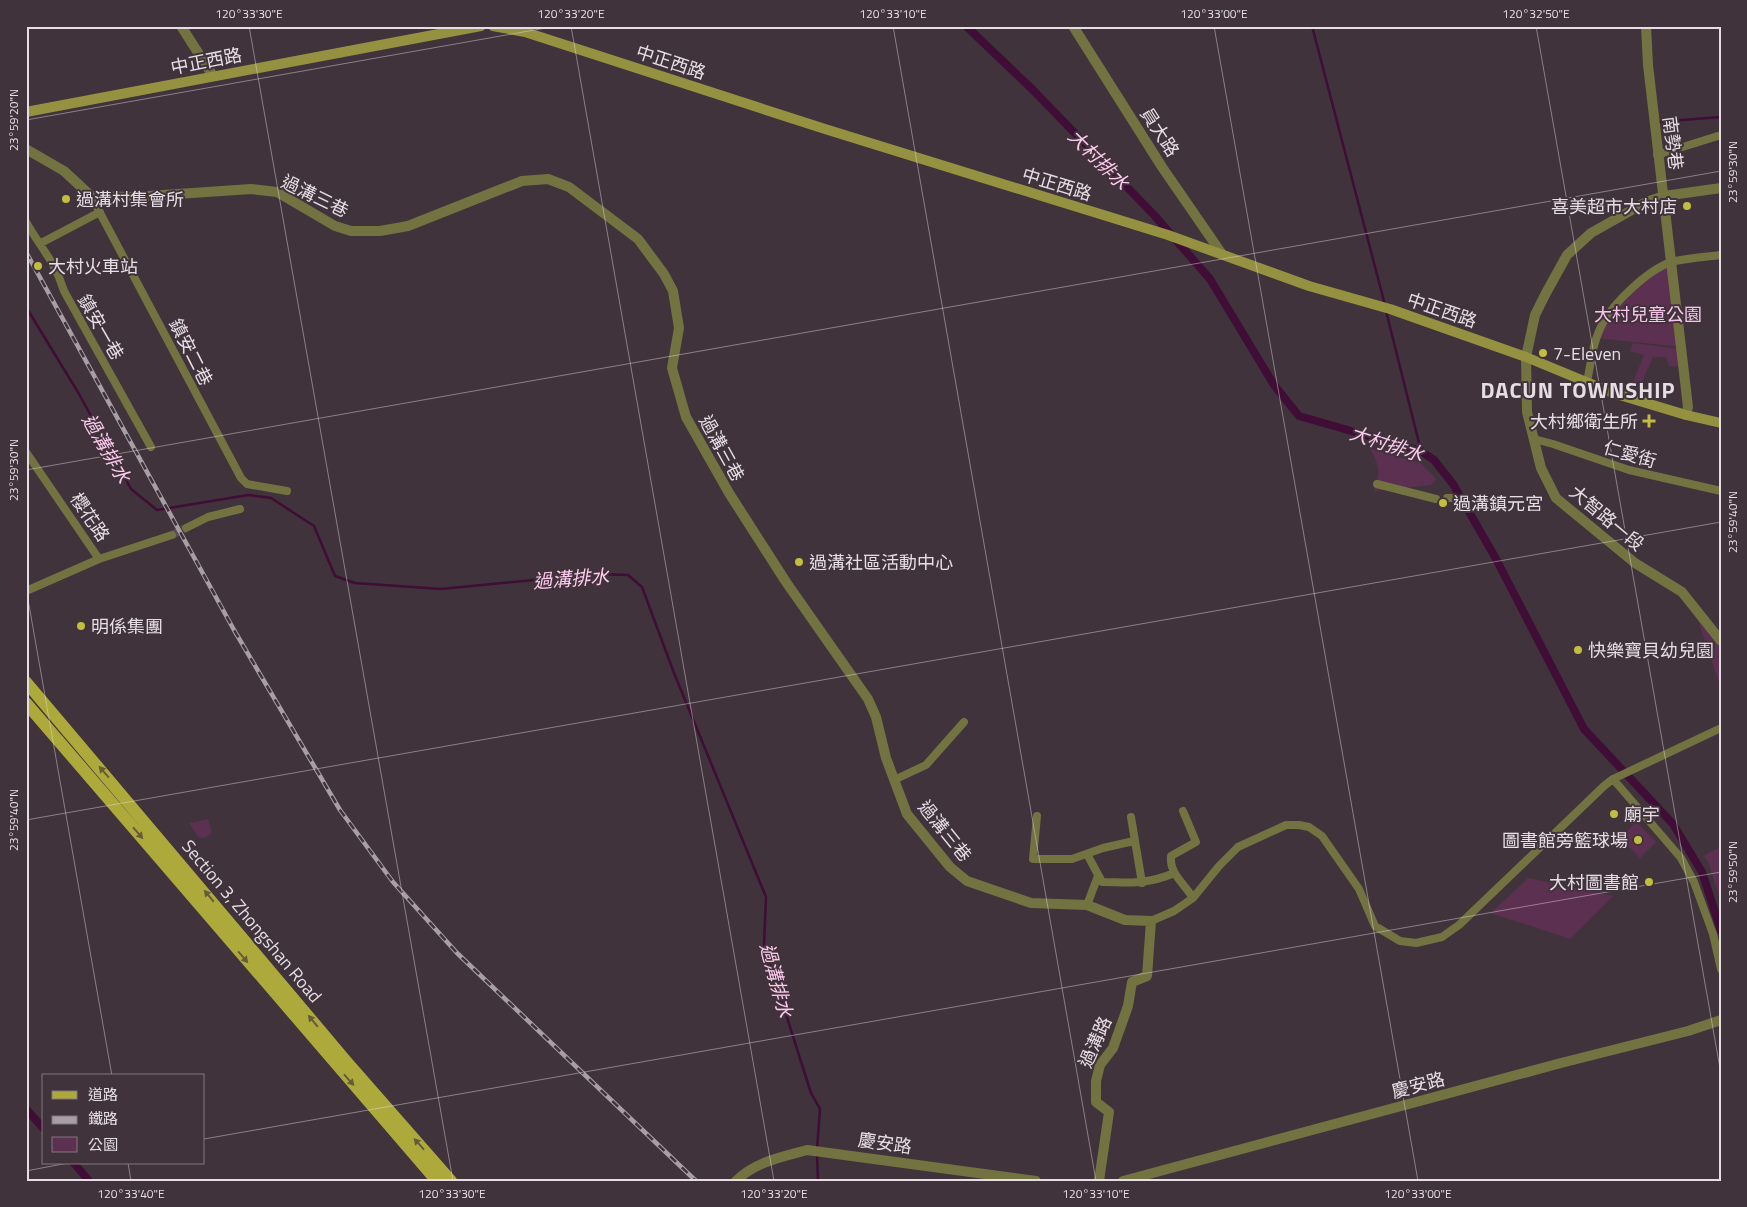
<svg xmlns="http://www.w3.org/2000/svg" width="1747" height="1207" viewBox="0 0 1747 1207" font-family="'Titillium Web','Noto Sans TC',sans-serif">
  <style>
    .green { fill: #5c3051 }
    .lines { fill: none; stroke-linecap: round; stroke-linejoin: round }
    .stream { stroke: #3f0d35; stroke-width: 2.5 }
    .canal { stroke: #3f0d35; stroke-width: 8 }
    .minor-tunnel { stroke: #594d55; stroke-width: 8; stroke-dasharray: 8 4; stroke-linecap: butt }
    .minor { stroke: #737241; stroke-width: 8 }
    .tertiary { stroke: #737241; stroke-width: 10 }
    .secondary { stroke: #949140; stroke-width: 10 }
    .primary { stroke: #aea93b; stroke-width: 12 }
    .rail-casing { stroke: #a89ea5; stroke-width: 4.5 }
    .rail { stroke: #40333c; stroke-width: 2.5; stroke-dasharray: 8; stroke-linecap: butt }
    .oneway { fill: #665c3c }
    .ticks { fill: none; stroke: #e6dee4; stroke-width: 1; stroke-opacity: 0.45 }
    .poi-dot { fill: #c2bd3f; stroke: #40333c; stroke-width: 2 }
    .labels { text-anchor: middle; dominant-baseline: central; stroke-width: 4; stroke-linejoin: round; paint-order: stroke }
    .street-label { font-size: 18px; fill: #e6dee4; stroke: #40333c }
    .poi-label { font-size: 18px; fill: #e6dee4; stroke: #40333c; text-anchor: start }
    .park-label { font-size: 18px; fill: #f8c5e9; stroke: #40333c }
    .water-label { font-size: 19px; font-style: italic; fill: #fecbef; stroke: #40333c }
    .district-label { font-size: 22px; font-weight: bold; letter-spacing: 1px; fill: #e6dee4; stroke: #40333c }
    .neatline { fill: none; stroke: #e6dee4; stroke-width: 2 }
    .ticks-label { font-size: 12px; text-anchor: middle; fill: #e6dee4 }
  </style>
  <rect width="100%" height="100%" fill="#40333c"/>
  <path class="green" d="M1670 263 1681 347 1597 338 1631 289Z
    M1633 343 1680 349 1681 367 1669 366 1666 357H1653L1635 397 1628 394 1644 355 1630 351Z
    M1370 449 1421 463 1436 479 1431 485 1374 491C1380 472 1380 466 1370 449Z
    M1696 614 1721 644V689Z
    M208 819 212 833 204 838 198 837 189 823Z
    M1636 822 1656 842 1640 858 1620 838Z
    M1721 847V902L1708 861 1703 856Z
    M1528 878 1613 896 1570 939 1491 913Z"/>
  <g class="lines">
    <path class="stream" d="M1312 26 1385 305
      M1657 122 1721 117
      M26 307 79 394 131 489 157 510 248 495 271 498 314 526 335 576 355 583 441 589 595 574 628 575 642 587 674 673 766 897 764 945 811 1093 820 1109 817 1149
      M1386 311 1421 451
      M817 1154 818 1181"/>
    <path class="canal" d="M966 26 1032 89 1154 215 1210 279 1274 385 1299 416 1421 451 1434 460 1453 484 1495 557 1584 729 1673 824 1702 872 1721 931
      M26 1109 44 1129
      M74 1163 89 1181"/>
    <path class="minor-tunnel" d="M172 535 186 528"/>
    <path class="minor" d="M1657 155 1721 135
      M91 196 241 478 247 484 287 491
      M26 222C40 247 55 261 64 291L151 447
      M41 243 100 212
      M1587 382C1591 363 1593 340 1603 323 1614 302 1648 270 1671 262 1687 258 1705 257 1721 255
      M1534 439 1553 444 1629 470 1721 491
      M26 452 99 559
      M1377 484 1436 499
      M1447 498H1451
      M186 528 208 517 240 509
      M26 591 99 559 172 535
      M1613 779 1721 728
      M894 780 926 765 964 722
      M1183 811 1196 842 1171 856C1169 874 1185 884 1193 898
      M1037 816 1033 859H1072L1103 848 1134 841
      M1131 817 1142 883
      M1087 854 1102 882C1128 883 1150 884 1174 873
      M1087 905 1098 876
      M1151 921 1174 911 1193 898 1219 866 1238 847 1286 825H1299L1309 827 1322 836 1359 889 1375 926 1400 941 1416 943 1442 937 1459 925 1604 786 1613 779 1681 858 1694 882 1713 934 1721 969"/>
    <path class="tertiary" d="M181 26 213 76
      M1073 26 1162 167 1222 254
      M1646 26 1648 65 1688 407 1686 415
      M26 149 64 171 91 196 134 197 251 189 277 192 335 226 351 231H380L408 226 522 181 548 179 569 187 638 239 664 274 673 291 679 328 672 368 686 417 729 493 786 582 868 699 876 717 886 758 907 814 950 867 967 881 1031 903 1087 905 1125 920 1151 921 1147 976 1132 982 1128 1006 1113 1048 1100 1065 1096 1081V1102L1109 1112 1099 1181
      M1721 188 1664 196 1646 202 1591 233 1567 255 1546 293 1535 315 1526 357 1527 412 1541 468 1556 498 1635 563 1682 592 1721 641
      M736 1181C755 1162 781 1157 807 1150L1036 1181
      M1123 1181 1561 1063 1688 1031 1721 1020"/>
    <path class="secondary" d="M493 26 525 32 825 129 1168 235 1309 286 1390 309 1526 357 1613 393 1686 415 1721 423
      M26 112 481 26"/>
    <path class="primary" d="M26 682 346 1061 451 1181
      M26 703 437 1181"/>
    <g class="rail-casing">
      <path id="rail" d="M26 252 234 630 340 810 393 882 457 953 696 1181"/>
    </g>
    <use href="#rail" class="rail"/>
  </g>
  <defs><path id="oneway-solid" d="M-6-.8H1V-3.2L6.5 0L1 3.2V.8H-6Z" transform="scale(1.25)"/></defs>
  <g class="oneway">
    <use href="#oneway-solid" transform="translate(104 772) rotate(-131)"/>
    <use href="#oneway-solid" transform="translate(138 833) rotate(49)"/>
    <use href="#oneway-solid" transform="translate(209 896) rotate(-130)"/>
    <use href="#oneway-solid" transform="translate(243 957) rotate(49)"/>
    <use href="#oneway-solid" transform="translate(313 1021) rotate(-130)"/>
    <use href="#oneway-solid" transform="translate(349 1080) rotate(48)"/>
    <use href="#oneway-solid" transform="translate(419 1144) rotate(-132)"/>
  </g>
  <path class="ticks" d="M249 26 453 1181M571 26 774 1181M893 26 1096 1181M1214 26 1418 1181M1536 26 1721 1074M26 120 557 26M26 470 1721 171M26 588 112 1076M26 820 1721 522M204 1139 1721 872M128 1163 131 1181M26 1171 68 1163"/>
  <g class="poi-dot">
    <circle cx="66" cy="199" r="5"/>
    <circle cx="1687" cy="206" r="5"/>
    <circle cx="38" cy="266" r="5"/>
    <circle cx="1543" cy="353" r="5"/>
    <path d="M1646.5 413.5h5v5h5v5h-5v5h-5v-5h-5v-5h5z"/>
    <circle cx="1443" cy="503" r="5"/>
    <circle cx="799" cy="562" r="5"/>
    <circle cx="81" cy="626" r="5"/>
    <circle cx="1578" cy="650" r="5"/>
    <circle cx="1614" cy="814" r="5"/>
    <circle cx="1638" cy="840" r="5"/>
    <circle cx="1649" cy="882" r="5"/>
  </g>
  <g class="labels">
    <g class="street-label">
      <text transform="translate(206 61) rotate(-11)">中正西路</text>
      <text transform="translate(671 62) rotate(18)">中正西路</text>
      <text transform="translate(1160 132) rotate(57)">員大路</text>
      <text transform="translate(1673 143) rotate(83)">南勢巷</text>
      <text transform="translate(1057 184) rotate(17)">中正西路</text>
      <text transform="translate(315 196) rotate(26)">過溝三巷</text>
      <text transform="translate(1442 310) rotate(19)">中正西路</text>
      <text transform="translate(101 327) rotate(60)">鎮安一巷</text>
      <text transform="translate(191 352) rotate(63)">鎮安二巷</text>
      <text transform="translate(722 448) rotate(61)">過溝三巷</text>
      <text transform="translate(1630 454) rotate(16)">仁愛街</text>
      <text transform="translate(90 517) rotate(56)">櫻花路</text>
      <text transform="translate(1607 518) rotate(40)">大智路一段</text>
      <text transform="translate(945 831) rotate(51)">過溝三巷</text>
      <text transform="translate(252 921) rotate(50)">Section 3, Zhongshan Road</text>
      <text transform="translate(1095 1042) rotate(-66)">過溝路</text>
      <text transform="translate(1418 1085) rotate(-15)">慶安路</text>
      <text transform="translate(885 1143) rotate(8)">慶安路</text>
    </g>
    <g class="poi-label">
      <text x="76" y="199">過溝村集會所</text>
      <text x="1677" y="206" text-anchor="end">喜美超市大村店</text>
      <text x="48" y="266">大村火車站</text>
      <text x="1553" y="353">7-Eleven</text>
      <text x="1638" y="421" text-anchor="end">大村鄉衛生所</text>
      <text x="1453" y="503">過溝鎮元宮</text>
      <text x="809" y="562">過溝社區活動中心</text>
      <text x="91" y="626">明係集團</text>
      <text x="1588" y="650">快樂寶貝幼兒園</text>
      <text x="1624" y="814">廟宇</text>
      <text x="1628" y="840" text-anchor="end">圖書館旁籃球場</text>
      <text x="1639" y="882" text-anchor="end">大村圖書館</text>
    </g>
    <g class="park-label">
      <text x="1648" y="314">大村兒童公園</text>
    </g>
    <g class="water-label">
      <text transform="translate(1099 159) rotate(45)">大村排水</text>
      <text transform="translate(1387 443) rotate(18)">大村排水</text>
      <text transform="translate(107 448) rotate(60)">過溝排水</text>
      <text transform="translate(571 578) rotate(-4)">過溝排水</text>
      <text transform="translate(777 980) rotate(75)">過溝排水</text>
    </g>
    <g class="district-label">
      <text x="1578" y="390">DACUN TOWNSHIP</text>
    </g>
  </g>
  <rect width="1747" height="1207" fill="none" stroke="#40333c" stroke-width="55"/>
  <rect x="42" y="1074" width="162" height="90" fill="#40333c" stroke="#82777f"/>
  <rect x="52" y="1091" width="25" height="8" fill="#aea93b" stroke="#82777f"/>
  <text x="88" y="1100" font-size="15" fill="#e6dee4">道路</text>
  <rect x="52" y="1116" width="25" height="8" fill="#a89ea5" stroke="#82777f"/>
  <text x="88" y="1124" font-size="15" fill="#e6dee4">鐵路</text>
  <rect x="52" y="1137" width="25" height="15" fill="#5c3051" stroke="#82777f"/>
  <text x="88" y="1150" font-size="15" fill="#e6dee4">公園</text>
  <rect x="28" y="28" width="1692" height="1152" class="neatline"/>
  <g class="ticks-label">
    <text x="249" y="18">120°33'30"E</text>
    <text x="571" y="18">120°33'20"E</text>
    <text x="893" y="18">120°33'10"E</text>
    <text x="1214" y="18">120°33'00"E</text>
    <text x="1536" y="18">120°32'50"E</text>
    <text transform="translate(14 120) rotate(-90)" y="4">23°59'20"N</text>
    <text transform="translate(1733 172) rotate(-90)" y="4">23°59'30"N</text>
    <text transform="translate(14 470) rotate(-90)" y="4">23°59'30"N</text>
    <text transform="translate(1733 522) rotate(-90)" y="4">23°59'40"N</text>
    <text transform="translate(14 820) rotate(-90)" y="4">23°59'40"N</text>
    <text transform="translate(1733 872) rotate(-90)" y="4">23°59'50"N</text>
    <text x="131" y="1198">120°33'40"E</text>
    <text x="452" y="1198">120°33'30"E</text>
    <text x="774" y="1198">120°33'20"E</text>
    <text x="1096" y="1198">120°33'10"E</text>
    <text x="1418" y="1198">120°33'00"E</text>
  </g>
</svg>
